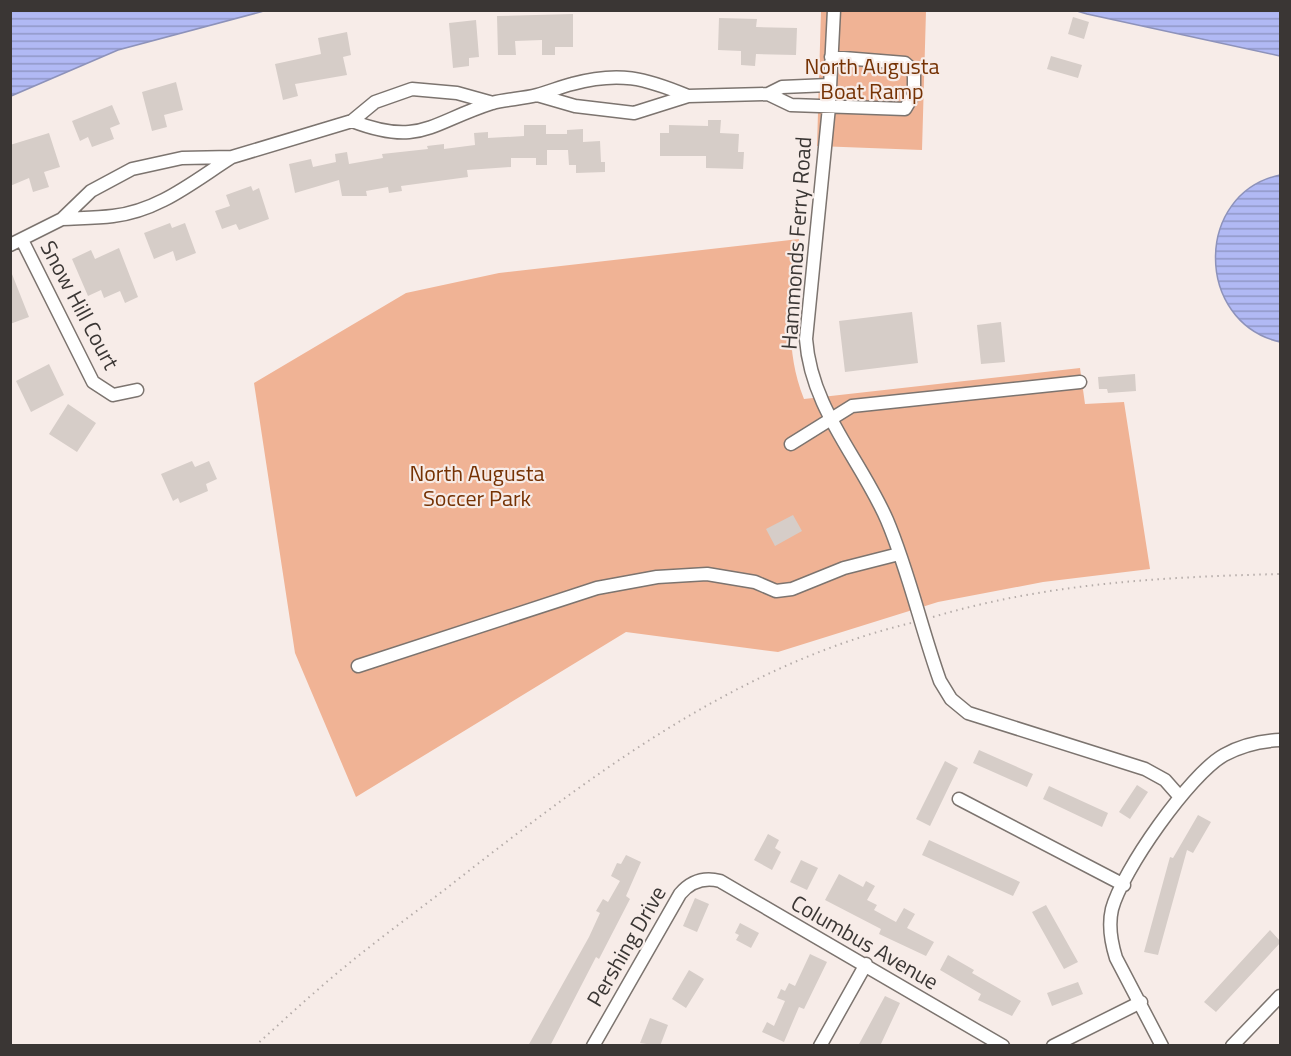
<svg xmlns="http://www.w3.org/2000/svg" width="1291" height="1056" viewBox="0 0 1291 1056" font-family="'Titillium Web',sans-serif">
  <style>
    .green { fill: #f0b395 }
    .water { fill: url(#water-rules); stroke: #8d92ba; stroke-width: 1.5 }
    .building { fill: #d6cdc8 }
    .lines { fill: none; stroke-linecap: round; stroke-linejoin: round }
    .minor-casing { stroke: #7c746f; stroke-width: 15 }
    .path { stroke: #b5aca9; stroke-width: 2; stroke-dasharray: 1.5 4.5; stroke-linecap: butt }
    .minor { stroke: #fff; stroke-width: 12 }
    .labels { text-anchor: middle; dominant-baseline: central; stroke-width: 4.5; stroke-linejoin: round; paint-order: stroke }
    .park-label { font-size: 22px; fill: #753204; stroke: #f7ece8 }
    .street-label { font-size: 22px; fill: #3a3634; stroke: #f7ece8 }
  </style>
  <defs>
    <pattern id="water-rules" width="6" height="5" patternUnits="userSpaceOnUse" patternTransform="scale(1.5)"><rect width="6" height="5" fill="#b1b9f4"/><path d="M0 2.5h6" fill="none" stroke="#9197c6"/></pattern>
  </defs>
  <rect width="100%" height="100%" fill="#f7ece8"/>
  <path class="green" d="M821 11H926L922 150 817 146Z
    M799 239C793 297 782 343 804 399L1080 368 1085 404 1124 402 1150 569 1043 582 938 602 778 652 626 632 356 797 295 653 254 383 406 293 499 273Z"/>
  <path class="water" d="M11 10H264V11L118 50 11 96Z
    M1077 11H1280V56L1087 14Z
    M1280 175V342C1194 322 1194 193 1280 175Z"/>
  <path class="building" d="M573 14V47H555V55H542V40L515 41 516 55H498L497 16Z
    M1073 17 1089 22 1084 39 1068 34Z
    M719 18 757 19 756 27 797 28 796 55 756 54 755 66 741 65V51L718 50Z
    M476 20 479 57 469 58V66L453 68 449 23Z
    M347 32 351 55 343 57 347 75 295 84 298 96 283 100 275 64 321 54 318 38Z
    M1051 56 1082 65 1078 78 1047 69Z
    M176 82 183 110 164 115 167 127 152 131 142 92Z
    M112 105 120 124 110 128 114 139 92 147 88 137 80 141 72 121Z
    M708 120H721L720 133 739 134 738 152H744L743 169 706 168V156H660V133H669V125L708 126Z
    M524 125H546V134H567V130L583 129V142L600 141 601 162H605V172L576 173V165H569L568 150H547V165H536V158H511V167L467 170 468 177 401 186 402 191 389 193 388 187 366 191 367 196H342L339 180 295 193 289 164 311 159 313 167 336 162 335 154 347 152 349 164 383 158 382 154 428 149 427 146 444 144V149L475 145 474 133 488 132V138L524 136Z
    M49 133 60 167 44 172 49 187 33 192 29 178 10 186V145Z
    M251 186 253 191 259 188 269 219 239 230 236 224 222 229 215 211 230 206 226 195Z
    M170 223 172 228 185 223 196 253 176 261 173 251 154 259 144 233Z
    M119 248 138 297 125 303 120 291 104 298 101 290 88 296 72 259 91 250 95 259Z
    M10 269 29 317 10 324Z
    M912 312 918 363 845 372 839 321Z
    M1001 322 1005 362 981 364 977 325Z
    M49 364 64 395 31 412 16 381Z
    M1135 374 1136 391 1108 393 1107 389H1099L1098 377Z
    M68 404 96 423 77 452 49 434Z
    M192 461 195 467 209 461 217 479 206 484 208 491 180 503 178 498 173 501 161 474Z
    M793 515 802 531 775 546 766 529Z
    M979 750 1033 774 1027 787 973 763Z
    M945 761 958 768 930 826 916 819Z
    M1137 785 1148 792 1130 819 1119 812Z
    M1049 786 1108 813 1102 827 1043 799Z
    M1198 815 1211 822 1193 853 1187 850 1158 955 1144 952 1170 857 1173 858Z
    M768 834 779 840 775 848 781 852 772 870 754 860Z
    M929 840 1020 882 1013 896 922 855Z
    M626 855 641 862 626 896 630 899 599 959 596 957 550 1046H528L589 937 600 913 596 911 603 899 608 902 620 881 611 876 617 863 621 864Z
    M801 860 818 868 807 890 790 882Z
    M839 874 863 887 866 881 875 886 867 900 877 905 874 910 896 922 904 908 915 914 907 928 934 942 926 956 879 934 881 929 825 900Z
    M695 898 709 904 697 932 683 926Z
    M1046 905 1078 962 1064 969 1032 912Z
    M740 923 759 933 751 948 736 940 739 935 735 933Z
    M1270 930 1281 942 1216 1012 1204 1002Z
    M810 954 827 962 804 1009 799 1007 784 1042 762 1032 767 1022 774 1026 785 1001 777 998 781 989 785 991 789 983 795 986Z
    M948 955 974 970 972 973 1021 1001 1012 1016 978 1000 981 994 940 970Z
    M689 970 704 979 686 1008 672 999Z
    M1078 982 1083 994 1052 1006 1047 993Z
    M885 996 900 1003 880 1046H858Z
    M650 1018 668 1025 660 1046 640 1043Z"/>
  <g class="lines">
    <g class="minor-casing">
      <path id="minor" d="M834 10 829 107 806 339C811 409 860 458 887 520 909 572 921 628 940 681L951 699 968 713 1145 769 1165 780 1180 797
        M768 94 791 105 905 109 914 94V71L905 63 831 57
        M537 95 575 106 634 113 688 96 768 94 782 87 829 85
        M352 121C420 147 430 123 492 103 506 99 522 99 537 95 549 92 560 87 572 84 619 71 645 78 688 96
        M62 219C79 218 96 218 113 216 159 211 194 181 232 157
        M22 240 93 382 113 395 137 390
        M10 245 62 219 91 191 132 169 182 158 232 157 352 121 375 102 412 89 457 93 493 103
        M791 444 852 406 1080 382
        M358 666 597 588 657 577 707 574 755 582 776 591 792 589 844 568 899 554
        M959 799 1124 885
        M593 1046 680 894C691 881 704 877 720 881L1003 1046
        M820 1046 866 964
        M1053 1046 1141 1002
        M1162 1046 1116 958C1111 942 1108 926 1112 909 1122 871 1190 774 1224 755 1242 745 1260 741 1280 740
        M1232 1046 1280 996"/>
    </g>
    <path class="path" d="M933 617C1047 583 1163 577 1280 574
      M255 1046C285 1019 315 991 347 965 386 933 427 904 466 873 601 768 741 664 911 623"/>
    <use href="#minor" class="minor"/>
  </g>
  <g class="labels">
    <g class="park-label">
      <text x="872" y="66">North Augusta<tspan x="872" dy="25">Boat Ramp</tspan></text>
      <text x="477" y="473">North Augusta<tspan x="477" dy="25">Soccer Park</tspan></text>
    </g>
    <g class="street-label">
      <text transform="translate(796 243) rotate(-86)">Hammonds Ferry Road</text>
      <text transform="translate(80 305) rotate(62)">Snow Hill Court</text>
      <text transform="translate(865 942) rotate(30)">Columbus Avenue</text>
      <text transform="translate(626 946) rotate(-60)">Pershing Drive</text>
    </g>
  </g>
  <rect width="1291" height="1056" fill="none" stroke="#3a3634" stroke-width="24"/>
</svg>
